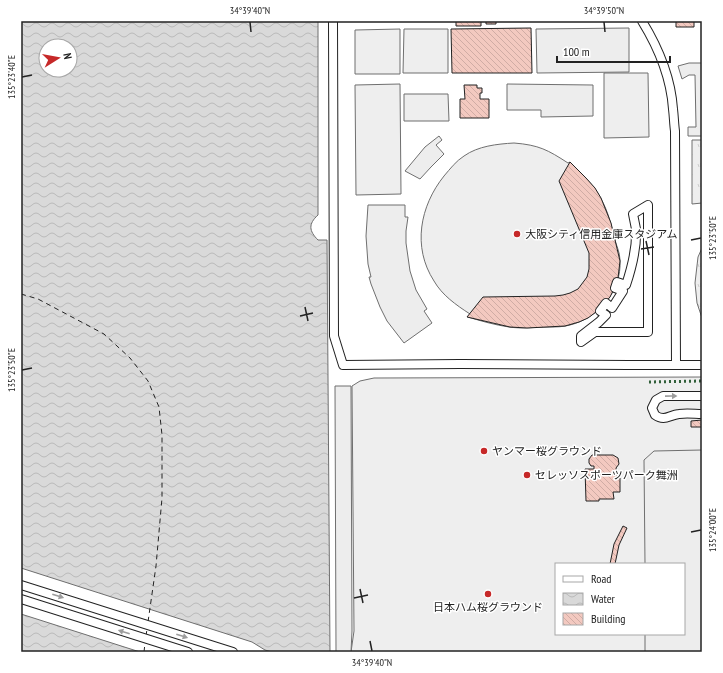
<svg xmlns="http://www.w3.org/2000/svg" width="723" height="673" viewBox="0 0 723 673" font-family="'PT Sans Narrow','Noto Sans JP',sans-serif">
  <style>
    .grass { fill: url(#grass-tufts); stroke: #6f6f6f }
    .garden { fill: #eee; stroke: #6f6f6f; fill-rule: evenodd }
    .parking { fill: #ededed; stroke: #6f6f6f }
    .water { fill: url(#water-waves); stroke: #6f6f6f; fill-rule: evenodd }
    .pier { fill: #fff; stroke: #6f6f6f }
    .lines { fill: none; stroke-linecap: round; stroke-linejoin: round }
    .ferry { stroke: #222; stroke-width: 1; stroke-dasharray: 5 4; stroke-linecap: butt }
    .building { fill: url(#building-back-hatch); stroke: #222 }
    .minor-casing { stroke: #222; stroke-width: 10 }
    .minor { stroke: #fff; stroke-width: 8 }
    .hedge { stroke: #2f5e38; stroke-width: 3; stroke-dasharray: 2 3; stroke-linecap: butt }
    .oneway { fill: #9c9c9c }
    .ticks { fill: none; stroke: #222; stroke-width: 1.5 }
    .poi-dot { fill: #c62828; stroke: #fff; stroke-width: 1.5 }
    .labels { text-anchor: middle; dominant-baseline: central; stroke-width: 3; stroke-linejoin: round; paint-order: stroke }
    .poi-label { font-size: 11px; fill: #222; stroke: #fff; text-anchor: start }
    .neatline { fill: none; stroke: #222; stroke-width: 1.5 }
    .ticks-label { font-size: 10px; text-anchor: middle; fill: #222 }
  </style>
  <defs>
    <pattern id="grass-tufts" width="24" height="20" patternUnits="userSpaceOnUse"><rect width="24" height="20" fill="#eee"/><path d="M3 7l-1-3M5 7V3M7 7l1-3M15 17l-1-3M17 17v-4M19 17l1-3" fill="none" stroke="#ccc"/></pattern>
    <pattern id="water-waves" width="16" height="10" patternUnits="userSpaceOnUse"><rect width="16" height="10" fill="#d9d9d9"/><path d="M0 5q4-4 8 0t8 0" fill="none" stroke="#bababa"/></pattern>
    <pattern id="building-back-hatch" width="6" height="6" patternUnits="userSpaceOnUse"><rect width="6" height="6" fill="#f3c9c0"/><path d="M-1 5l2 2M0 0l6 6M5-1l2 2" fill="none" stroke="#d0aca5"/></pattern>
  </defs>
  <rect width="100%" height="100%" fill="#fff"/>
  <path class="grass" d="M692 140H702V203L692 204Z
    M702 248V318L697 303 695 283 698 257Z"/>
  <path class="garden" d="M400 29V74H355V30Z
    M404 29H448V73H403Z
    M604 73H648L649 137 604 138Z
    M400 84 401 194 356 195 355 85Z
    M404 94H448L449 121H404Z
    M514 143C539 145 548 150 568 163L570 162C582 175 593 183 601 199 608 211 611 224 614 237 616 245 620 252 620 260 622 291 598 318 570 325 563 327 556 327 549 327 535 327 522 329 509 327 495 325 481 321 468 317L470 314C456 305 442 295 434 281 412 247 420 206 444 176 450 169 456 161 464 156 478 146 497 144 514 143Z
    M702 377V652H351L354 631 352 386 360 381 374 378ZM556 564H684V634H556Z"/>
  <path class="parking" d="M629 28V72L537 73 536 29Z
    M689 63H702V136H688V127H696L695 75H689L682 79 678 66Z
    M507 84 593 85V116L541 117V110H507Z
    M439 136 442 140 436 145 444 154 431 167 420 179 405 171 425 147Z
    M368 205H405V217H408L406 231V243L410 271 416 290 427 309 424 311 432 323 404 343 387 321 380 307 371 284 369 277H371L368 264 366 236Z
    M335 386H351L352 631 351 652H336Z
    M702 450V652H645V634H684V564H645L644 460 654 451Z"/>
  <path class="water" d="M21 21H318V215C308 224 309 231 318 240H327L330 652H21ZM46 46H70V70H46Z"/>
  <path class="pier" d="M21 568 252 642 265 650 272 652H140L21 614Z"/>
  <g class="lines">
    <path class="ferry" d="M21 294 38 299 104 334 130 358 148 381 159 407 162 435V498L156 566 148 622
      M146 636 147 629
      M144 652 145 643"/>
  </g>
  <path class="building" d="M456 21H481V26H456Z
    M486 21H496V24H486Z
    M676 21H694V27H676Z
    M531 28 532 73H452L451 29Z
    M464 85H477V88H482V93H480V99H489V118H460V99H465Z
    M570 162 586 178 595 188 601 198 611 223 620 261 618 278 615 287 610 297 600 309 588 318 579 322 565 326 527 328 510 327 467 317 483 297 555 296 563 295 570 293 578 289 587 277 589 269V253L559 181Z
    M702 420V427H691V421Z
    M592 455H613L618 458 619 464 616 468 617 478H620V492H613L614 499H599V501H586L585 469H594V466H591L589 463V459Z
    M623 526 627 528 619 545 615 564H610L614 544Z"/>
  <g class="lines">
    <g class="minor-casing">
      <path id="minor" d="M333 21 334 336 343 365 460 364 629 365H702
        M642 21C658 47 671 79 673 109 674 117 674 124 675 131L676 365
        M648 205V332H595L581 342V336L599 322 606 315 600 311 606 303 612 308 623 291 615 288 617 282 626 285C632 267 637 248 636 229 635 224 634 219 633 214Z
        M702 396H663L656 400 652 408 655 415C665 422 669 415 679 414 687 413 695 414 702 414
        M21 585 233 652
        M21 599 188 652"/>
    </g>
    <use href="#minor" class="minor"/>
    <path class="hedge" d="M649 382 702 381"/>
  </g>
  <defs><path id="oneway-solid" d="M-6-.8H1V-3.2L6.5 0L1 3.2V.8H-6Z"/></defs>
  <g class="oneway">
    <use href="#oneway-solid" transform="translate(671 396) rotate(-1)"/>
    <use href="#oneway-solid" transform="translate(58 596) rotate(18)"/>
    <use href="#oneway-solid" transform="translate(124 632) rotate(-162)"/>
    <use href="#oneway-solid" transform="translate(182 636) rotate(18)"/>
  </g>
  <path class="ticks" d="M250 22 251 32M604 22 605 32M22 77 32 75M691 240 701 238M646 241 649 255M641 249 654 247M305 307 308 321M300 316 313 313M22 370 32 368M691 532 701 530M360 589 363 603M354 598 368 595M370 641 372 651"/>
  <g class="poi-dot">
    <circle cx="517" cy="234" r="4"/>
    <circle cx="484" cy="451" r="4"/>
    <circle cx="527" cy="475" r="4"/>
    <circle cx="488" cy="594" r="4"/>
  </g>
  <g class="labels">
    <g class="poi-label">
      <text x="525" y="234">大阪シティ信用金庫スタジアム</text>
      <text x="492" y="451">ヤンマー桜グラウンド</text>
      <text x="535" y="475">セレッソスポーツパーク舞洲</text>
      <text x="488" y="607" text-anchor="middle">日本ハム桜グラウンド</text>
    </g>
  </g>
  <rect width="723" height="673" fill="none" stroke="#ffffff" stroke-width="44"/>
  <rect x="555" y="563" width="130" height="72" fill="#ffffff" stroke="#a7a7a7"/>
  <rect x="563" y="576" width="20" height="6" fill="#ffffff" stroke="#a7a7a7"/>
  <text x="591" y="583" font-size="12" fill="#222222">Road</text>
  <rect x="563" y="593" width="20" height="12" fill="url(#water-waves)" stroke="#a7a7a7"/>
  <text x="591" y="603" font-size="12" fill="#222222">Water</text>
  <rect x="563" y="613" width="20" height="12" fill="url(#building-back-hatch)" stroke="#a7a7a7"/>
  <text x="591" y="623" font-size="12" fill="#222222">Building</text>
  <g transform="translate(58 58) rotate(79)"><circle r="19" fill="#ffffff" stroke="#a7a7a7"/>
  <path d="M0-3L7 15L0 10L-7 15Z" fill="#c62828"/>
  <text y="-6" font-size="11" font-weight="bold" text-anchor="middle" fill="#222222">N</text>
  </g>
  <path d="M557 56v6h113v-6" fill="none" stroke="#222222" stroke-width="2"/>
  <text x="563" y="56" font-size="12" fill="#222222" stroke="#ffffff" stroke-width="3" paint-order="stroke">100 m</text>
  <rect x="22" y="22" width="679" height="629" class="neatline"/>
  <g class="ticks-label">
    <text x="250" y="14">34°39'40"N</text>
    <text x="604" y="14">34°39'50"N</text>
    <text transform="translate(11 77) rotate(-90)" y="4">135°23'40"E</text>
    <text transform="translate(712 238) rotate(-90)" y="4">135°23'50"E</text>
    <text transform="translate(11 370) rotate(-90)" y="4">135°23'50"E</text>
    <text transform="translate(712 530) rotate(-90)" y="4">135°24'00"E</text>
    <text x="372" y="666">34°39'40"N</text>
  </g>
</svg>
